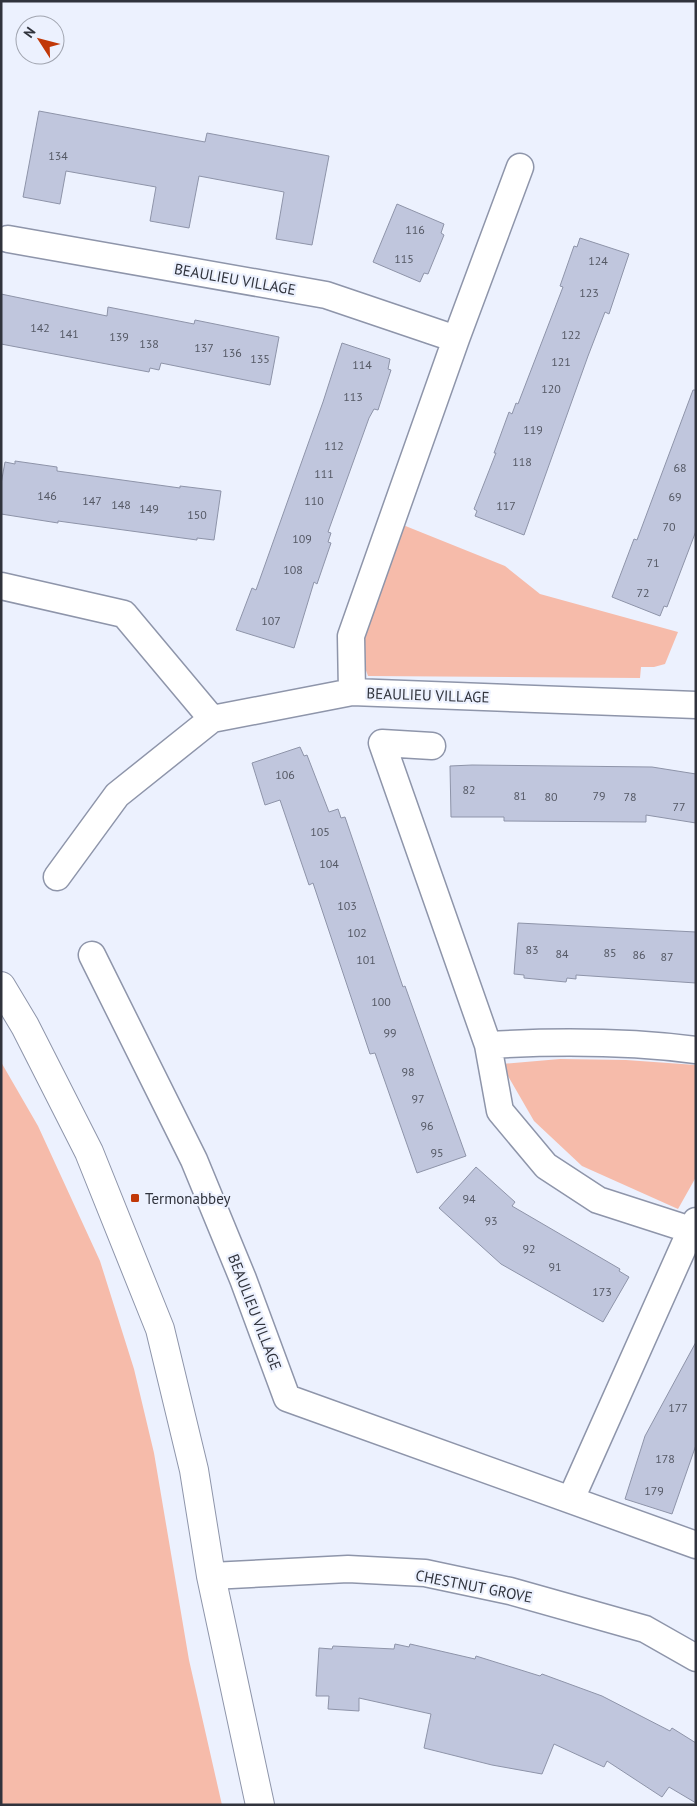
<svg xmlns="http://www.w3.org/2000/svg" width="697" height="1806" viewBox="0 0 697 1806" font-family="'PT Sans',sans-serif">
  <style>
    .green { fill: #f6bbaa }
    .building { fill: #c0c6dd; stroke: #8e94a9 }
    .lines { fill: none; stroke-linecap: round; stroke-linejoin: round }
    .street-casing { stroke: #8e95aa; stroke-width: 29 }
    .secondary-casing { stroke: #8e95aa; stroke-width: 30 }
    .street { stroke: #fff; stroke-width: 26 }
    .secondary { stroke: #fff; stroke-width: 28 }
    .poi-dot { fill: #c13808; stroke: #ecf1fe; stroke-width: 2 }
    .labels { text-anchor: middle; dominant-baseline: central; stroke-width: 4.5; stroke-linejoin: round; paint-order: stroke }
    .number-label { font-size: 12px; fill: #545864 }
    .street-label { font-size: 15px; fill: #30333c; stroke: #ecf1fe }
    .poi-label { font-size: 15px; fill: #30333c; stroke: #ecf1fe; text-anchor: start }
  </style>
  <rect width="100%" height="100%" fill="#ecf1fe"/>
  <path class="green" d="M403 525 505 566 540 594 678 632 665 664 654 667H641L640 678 368 676 358 648Z
    M560 1059 626 1060 696 1065V1177L678 1209 582 1166 534 1121 501 1064Z
    M1 1062 38 1126 100 1261 134 1369 154 1453 189 1660 222 1805H1Z"/>
  <path class="building" d="M39 111 205 142 207 133 329 156 312 245 276 239 284 192 199 176 189 228 150 221 156 187 66 171 60 204 23 197Z
    M397 204 444 224 441 233 444 235 428 274 424 273 420 282 373 262Z
    M580 238 629 254 609 314 605 312 588 356 524 535 475 516 477 511 474 509 496 453H494L509 412 512 414 516 403 518 404 563 287 560 286 574 246 577 247Z
    M1 294 107 316 108 307 194 324 195 320 279 337 270 385 161 363 159 370 150 368 149 372 1 344Z
    M342 343 390 359 388 369 391 370 378 410 374 409 369 418 328 532 331 533 328 542 331 543 317 584 314 582 294 648 236 630 252 588 256 590 323 402Z
    M693 390H696V531L667 607 664 606 660 616 612 597 634 539 637 540Z
    M15 461 57 467V471L180 488V486L221 491 214 540 197 538V540L58 521V523L1 514V484L5 462 15 464Z
    M300 747 304 756 307 755 329 812 338 809 341 818 345 817 403 987 405 986 466 1156 417 1173 375 1053 370 1054 313 883 309 885 280 800 265 805 252 763Z
    M472 765 652 767 696 774V823L646 815V822L504 821V817H451L450 766Z
    M518 923 696 932V983L576 975V979L567 978 566 982 524 978V975L514 974Z
    M476 1167 515 1202 512 1206 620 1269 619 1271 629 1277 603 1322 501 1264 439 1208Z
    M696 1342V1445L672 1514 625 1499 645 1436Z
    M395 1644 409 1647 410 1644 475 1659 476 1656 540 1676 542 1674 602 1696 670 1731 672 1728 696 1743V1803L669 1787 662 1797 607 1761 604 1767 554 1744 542 1774 492 1765 424 1748 431 1714 359 1698V1711L328 1709 329 1696H316L319 1648 332 1649 333 1646 394 1649Z"/>
  <g class="lines">
    <g class="street-casing">
      <path id="street" d="M8 239 326 295 456 339
        M1 586 124 614 212 719
        M352 692 351 636 456 339 520 167
        M432 746 382 743 488 1045
        M57 877 117 795 212 719 352 692 696 705
        M92 955 194 1160 243 1279 287 1398 696 1545
        M696 1050C626 1041 558 1041 488 1045L500 1111 546 1166 598 1200 691 1230 696 1221
        M571 1499 691 1230
        M211 1576 348 1569 425 1573 510 1591 645 1629 696 1658"/>
    </g>
    <g class="secondary-casing">
      <path id="secondary" d="M1 986 25 1026 89 1152 160 1329 194 1470 211 1576 260 1805"/>
    </g>
    <use href="#street" class="street"/>
    <use href="#secondary" class="secondary"/>
  </g>
  <rect class="poi-dot" x="130" y="1193" width="10" height="10" rx="2.5"/>
  <g class="labels">
    <g class="number-label">
      <text x="58" y="155">134</text>
      <text x="415" y="229">116</text>
      <text x="404" y="258">115</text>
      <text x="598" y="260">124</text>
      <text x="589" y="292">123</text>
      <text x="40" y="327">142</text>
      <text x="69" y="333">141</text>
      <text x="571" y="334">122</text>
      <text x="119" y="336">139</text>
      <text x="149" y="343">138</text>
      <text x="204" y="347">137</text>
      <text x="232" y="352">136</text>
      <text x="260" y="358">135</text>
      <text x="561" y="361">121</text>
      <text x="362" y="364">114</text>
      <text x="551" y="388">120</text>
      <text x="353" y="396">113</text>
      <text x="533" y="429">119</text>
      <text x="334" y="445">112</text>
      <text x="522" y="461">118</text>
      <text x="680" y="467">68</text>
      <text x="324" y="473">111</text>
      <text x="47" y="495">146</text>
      <text x="675" y="496">69</text>
      <text x="92" y="500">147</text>
      <text x="314" y="500">110</text>
      <text x="121" y="504">148</text>
      <text x="506" y="505">117</text>
      <text x="149" y="508">149</text>
      <text x="197" y="514">150</text>
      <text x="669" y="526">70</text>
      <text x="302" y="538">109</text>
      <text x="653" y="562">71</text>
      <text x="293" y="569">108</text>
      <text x="643" y="592">72</text>
      <text x="271" y="620">107</text>
      <text x="285" y="774">106</text>
      <text x="469" y="789">82</text>
      <text x="520" y="795">81</text>
      <text x="599" y="795">79</text>
      <text x="551" y="796">80</text>
      <text x="630" y="796">78</text>
      <text x="679" y="806">77</text>
      <text x="320" y="831">105</text>
      <text x="329" y="863">104</text>
      <text x="347" y="905">103</text>
      <text x="357" y="932">102</text>
      <text x="532" y="949">83</text>
      <text x="610" y="952">85</text>
      <text x="562" y="953">84</text>
      <text x="639" y="954">86</text>
      <text x="667" y="956">87</text>
      <text x="366" y="959">101</text>
      <text x="381" y="1001">100</text>
      <text x="390" y="1032">99</text>
      <text x="408" y="1071">98</text>
      <text x="418" y="1098">97</text>
      <text x="427" y="1125">96</text>
      <text x="437" y="1152">95</text>
      <text x="469" y="1198">94</text>
      <text x="491" y="1220">93</text>
      <text x="529" y="1248">92</text>
      <text x="555" y="1266">91</text>
      <text x="602" y="1291">173</text>
      <text x="678" y="1407">177</text>
      <text x="665" y="1458">178</text>
      <text x="654" y="1490">179</text>
    </g>
    <g class="street-label">
      <text transform="translate(235 279) rotate(10)">BEAULIEU VILLAGE</text>
      <text transform="translate(428 695) rotate(2)">BEAULIEU VILLAGE</text>
      <text transform="translate(255 1312) rotate(69)">BEAULIEU VILLAGE</text>
      <text transform="translate(474 1586) rotate(11)">CHESTNUT GROVE</text>
    </g>
    <g class="poi-label">
      <text x="145" y="1198">Termonabbey</text>
    </g>
  </g>
  <rect width="697" height="1806" fill="none" stroke="#30333c" stroke-width="5"/>
  <g transform="translate(40 40) rotate(306)"><circle r="24" fill="#ecf1fe" stroke="#a1a5b0"/>
  <path d="M0-4L9 19L0 12L-9 19Z" fill="#c13808"/>
  <text y="-8" font-size="14" font-weight="bold" text-anchor="middle" fill="#30333c">N</text>
  </g>
</svg>
